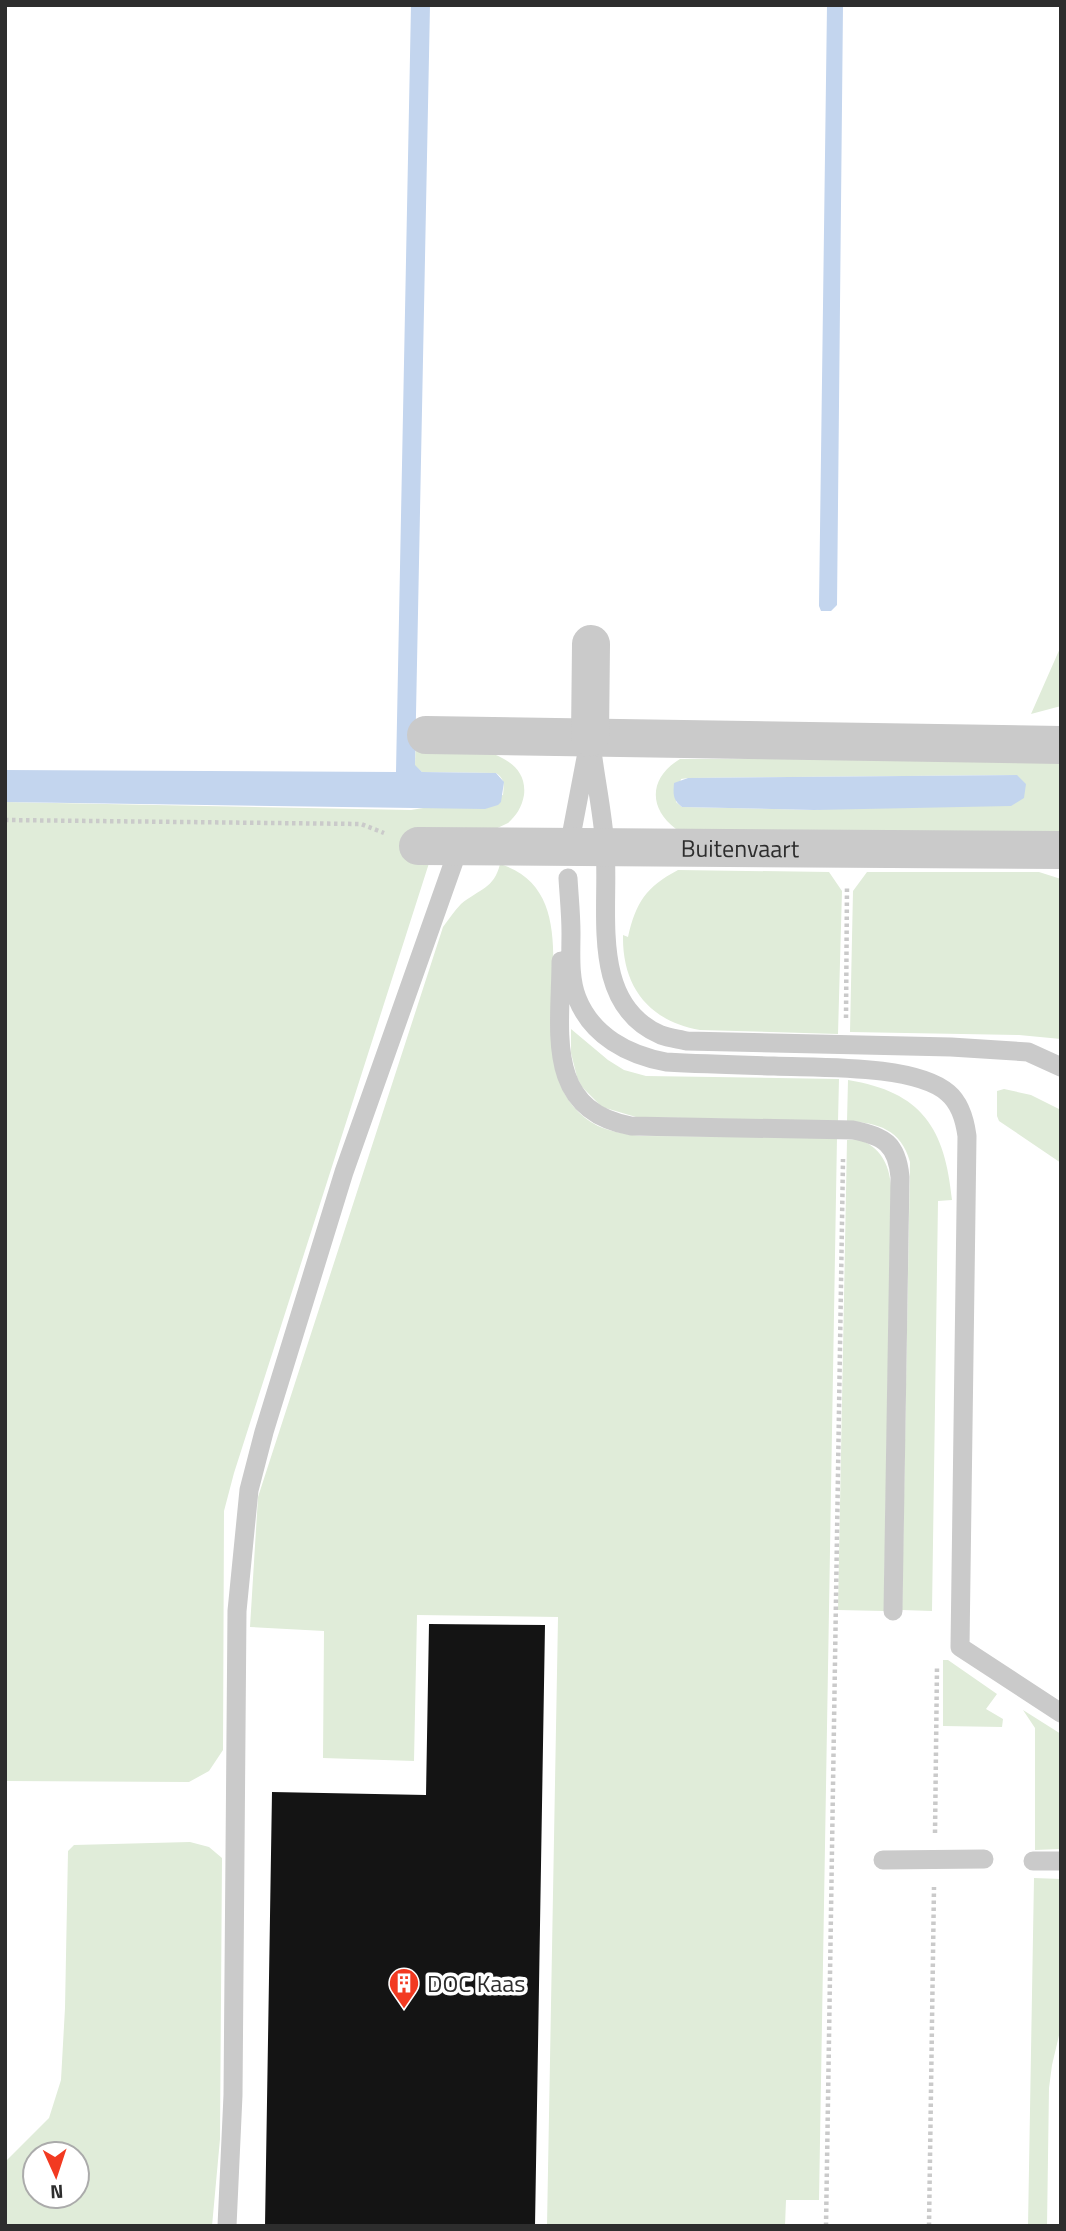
<svg xmlns="http://www.w3.org/2000/svg" width="1066" height="2231" viewBox="0 0 1066 2231" font-family="'Titillium Web',sans-serif">
  <style>
    .green { fill: #e0ecd9; fill-rule: evenodd }
    .water { fill: #c3d5ee }
    .building { fill: #141414 }
    .lines { fill: none; stroke-linecap: round; stroke-linejoin: round }
    .path { stroke: #cacaca; stroke-width: 4.5; stroke-dasharray: 3.5 3.5; stroke-linecap: butt }
    .lane { stroke: #cacaca; stroke-width: 19 }
    .street { stroke: #cacaca; stroke-width: 38 }
    .labels { text-anchor: middle; dominant-baseline: central; stroke-width: 7; stroke-linejoin: round; paint-order: stroke }
    .street-label { font-size: 24px; fill: #2d2d2d; stroke: #fff }
    .poi-label { font-size: 24px; fill: #2d2d2d; stroke: #fff; text-anchor: start }
  </style>
  <rect width="100%" height="100%" fill="#fff"/>
  <path class="green" d="M1061 646V706L1031 714Z
    M416 729C431 734 447 739 463 744 489 752 528 760 524 795 522 807 516 816 508 823L430 860 234 1473 224 1511 223 1750 209 1771 189 1782 5 1781V802L411 810 503 795C504 785 505 779 496 773L422 772 415 766Z
    M1061 758V839L676 829C647 807 650 777 680 759ZM1017 775 814 810 682 807 676 802 681 779 688 778Z
    M500 864C611 899 497 1074 598 1126 611 1132 626 1134 640 1136L837 1137 819 2200H786L785 2226H547L558 1617 417 1615 414 1761 323 1758 324 1631 250 1627 258 1497 443 927C449 919 454 911 461 904 479 889 494 889 500 864Z
    M678 870 829 872 842 891 838 1034 700 1030C649 1021 622 987 623 935L628 937C636 902 646 887 678 870Z
    M867 872H1039L1061 879V1039L1019 1035 850 1032 853 891Z
    M571 1029 608 1060 624 1070 646 1076 839 1079 838 1121 636 1117 602 1107 582 1087 577 1077 571 1053Z
    M848 1080C922 1092 945 1128 952 1200L938 1201 932 1611 902 1610 910 1162C901 1129 878 1123 847 1121Z
    M1004 1089 1031 1095 1061 1110V1163L999 1121 997 1116V1091Z
    M858 1139C880 1147 889 1163 891 1186L884 1611 838 1610 847 1140Z
    M943 1660H948L997 1694 986 1709 1003 1719 1002 1727 943 1726Z
    M1023 1710 1061 1734V1849L1035 1850V1728Z
    M190 1842 209 1847 222 1858 220 2139 212 2226H5V2162L49 2118 61 2080 65 2008 68 1851 74 1845ZM35 2154H77V2196H35Z
    M1034 1878 1061 1879V2027L1052 2065 1049 2088 1047 2226H1028Z"/>
  <path class="water" d="M411 5H430L415 765 422 772 496 773 504 782 501 802 498 805 485 809 5 802V770L396 772Z
    M827 5H843L837 605 831 611H821L819 606Z
    M1017 775 1026 784 1024 798 1011 806 814 810 682 807C673 800 673 795 674 783L688 778Z"/>
  <path class="building" d="M429 1624 545 1625 535 2226H265L272 1792 426 1795Z"/>
  <g class="lines">
    <path class="path" d="M5 820 361 824 384 833
      M846 1018 847 886
      M935 1833 937 1667
      M826 2226 843 1159
      M929 2226 934 1887"/>
    <path class="lane" d="M592 751C596 783 603 815 605 847 610 909 588 1004 661 1035 669 1038 679 1039 687 1041L951 1047 1028 1052 1061 1067
      M568 852 590 737
      M568 878C569 896 571 914 571 933 571 953 569 978 577 998 592 1036 628 1055 666 1062 702 1064 738 1065 774 1066 817 1068 915 1064 948 1093 961 1104 965 1121 967 1136L960 1647 1061 1713
      M561 961C561 1029 543 1110 631 1126L853 1130C884 1136 897 1144 900 1177L893 1611
      M883 1860 984 1859
      M1033 1861H1061
      M227 2226 233 2095 237 1611 249 1490 264 1432 344 1172 459 847"/>
    <g class="street">
      <path d="M426 735 1061 745"/>
      <path d="M590 737 591 644"/>
      <path id="s1" d="M418 846 1061 850"/>
    </g>
  </g>
  <defs>
    <g id="building-pin" transform="scale(1.575)"><path d="M0 17L-7.5 6A9.5 9.5 0 1 1 7.5 6Z" fill="#f23a21" stroke="#fff"/><path d="M-4-6H4V6H1V3H-1V6H-4ZM-2.5-4.3h1.7v1.8h-1.7ZM.8-4.3h1.7v1.8H.8ZM-2.5-1h1.7V.8h-1.7ZM.8-1h1.7V.8H.8Z" fill="#fff"/></g>
  </defs>
  <g fill-rule="evenodd">
    <use href="#building-pin" x="404" y="1983"/>
  </g>
  <g class="labels">
    <g class="street-label">
      <text stroke="none"><textPath href="#s1" startOffset="322">Buitenvaart</textPath></text>
    </g>
    <g class="poi-label">
      <text x="427" y="1983">DOC Kaas</text>
    </g>
  </g>
  <rect width="1066" height="2231" fill="none" stroke="#2d2d2d" stroke-width="14"/>
  <g transform="translate(56 2175) rotate(177)"><circle r="33" fill="#ffffff" stroke="#ababab" stroke-width="2"/>
  <path d="M0-5L12 26L0 18L-12 26Z" fill="#f23a21"/>
  <text y="-10" font-size="19" font-weight="bold" text-anchor="middle" fill="#2d2d2d">N</text>
  </g>
</svg>
